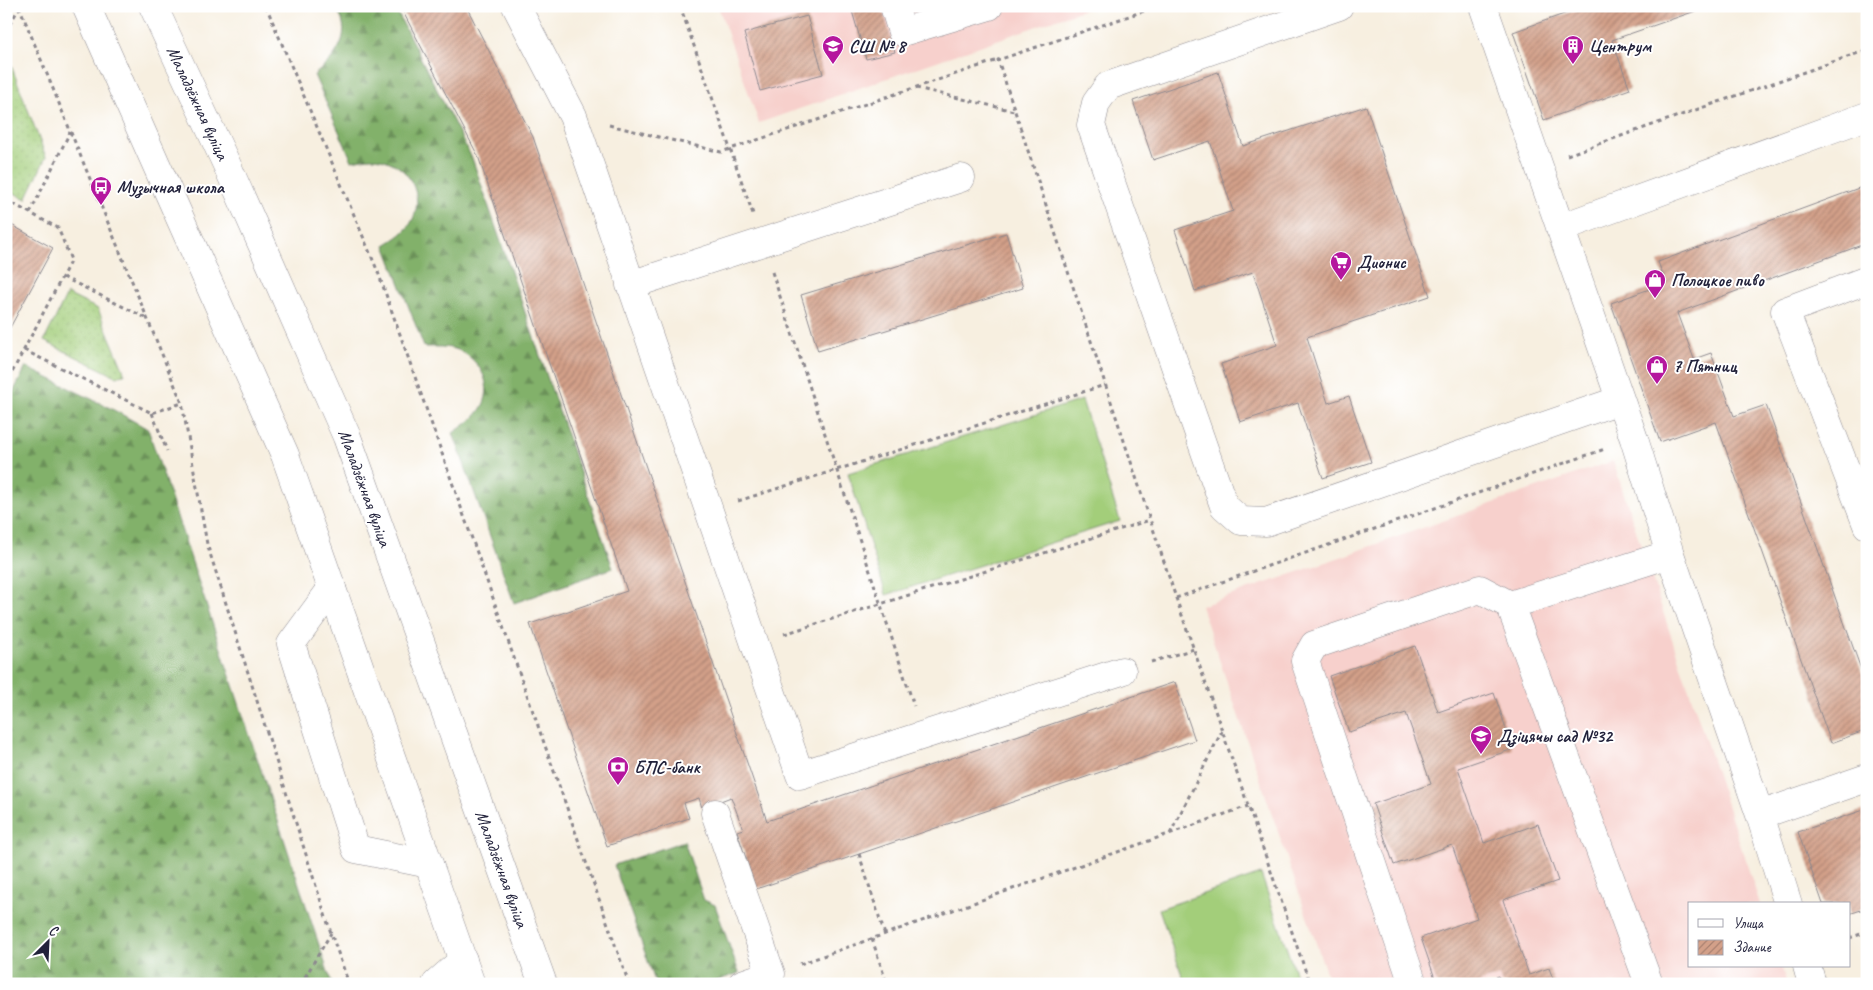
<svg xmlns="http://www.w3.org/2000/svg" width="1873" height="990" viewBox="0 0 1873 990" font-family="Caveat,sans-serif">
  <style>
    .built { fill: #f7d0cc }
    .grass { fill: url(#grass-dots); stroke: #62785a }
    .forest { fill: url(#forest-firs); stroke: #526a52 }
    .pitch { fill: #a3ce7a; stroke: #62785a }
    .building { fill: url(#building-hatch) }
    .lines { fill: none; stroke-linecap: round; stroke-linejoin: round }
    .minor-casing { stroke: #8c888e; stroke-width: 29 }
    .major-casing { stroke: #8c888e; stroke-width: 29 }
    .path { stroke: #8c888e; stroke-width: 3; stroke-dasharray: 4 4; stroke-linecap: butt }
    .minor { stroke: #fff; stroke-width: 28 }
    .major { stroke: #fff; stroke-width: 28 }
    .labels { text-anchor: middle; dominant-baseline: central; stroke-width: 4; stroke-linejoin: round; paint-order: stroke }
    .poi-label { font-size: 18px; font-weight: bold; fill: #22223b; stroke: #fff; text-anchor: start }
    .street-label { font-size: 18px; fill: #22223b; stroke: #fff }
  </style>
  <defs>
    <pattern id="grass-dots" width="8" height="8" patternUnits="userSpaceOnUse" patternTransform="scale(1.25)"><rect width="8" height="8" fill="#a3ce7a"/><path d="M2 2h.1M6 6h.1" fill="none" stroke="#8cb16a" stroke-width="1.8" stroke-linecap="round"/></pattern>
    <pattern id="forest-firs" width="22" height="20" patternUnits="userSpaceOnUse" patternTransform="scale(1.25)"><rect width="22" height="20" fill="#82b16a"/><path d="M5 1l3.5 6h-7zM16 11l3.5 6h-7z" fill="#6a9058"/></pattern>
    <pattern id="building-hatch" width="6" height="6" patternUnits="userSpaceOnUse" patternTransform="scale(1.25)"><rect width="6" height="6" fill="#d3a089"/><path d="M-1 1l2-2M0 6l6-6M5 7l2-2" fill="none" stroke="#ab8271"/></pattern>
  </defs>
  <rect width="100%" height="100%" fill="#fff"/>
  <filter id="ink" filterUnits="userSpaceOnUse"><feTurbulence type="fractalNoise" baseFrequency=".02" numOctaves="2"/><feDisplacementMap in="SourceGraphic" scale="10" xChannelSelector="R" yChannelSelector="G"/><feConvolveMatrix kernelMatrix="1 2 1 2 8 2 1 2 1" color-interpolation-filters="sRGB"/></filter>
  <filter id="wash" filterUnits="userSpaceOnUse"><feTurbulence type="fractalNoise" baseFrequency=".0096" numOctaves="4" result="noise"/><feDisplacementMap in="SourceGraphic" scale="20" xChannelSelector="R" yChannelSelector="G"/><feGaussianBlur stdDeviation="1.12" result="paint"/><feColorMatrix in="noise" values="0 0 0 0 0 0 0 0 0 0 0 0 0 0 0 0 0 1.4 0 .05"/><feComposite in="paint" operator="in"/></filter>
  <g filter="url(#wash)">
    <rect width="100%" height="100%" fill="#f7efe0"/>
    <path class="built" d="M718 6H1094L759 123Z
      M1613 461 1760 904H1689V966H1781L1787 984H1330L1201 606Z"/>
    <path class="grass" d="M9 60 46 157 26 199 6 189V61Z
      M67 294 98 309 125 374 117 377 44 341Z"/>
    <path class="forest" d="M333 6H394L472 158 613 568 514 603 453 433C463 426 473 420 480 410 496 388 481 360 458 350 448 346 435 347 424 347L385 245C396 238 407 232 413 219 426 190 403 158 371 158 365 158 358 160 352 161L314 75C336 58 357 31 333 6Z
      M26 367 112 409 148 429 332 984H6V406Z
      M684 841 704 900 715 905 739 973 707 984H656L614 865Z"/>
    <path class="pitch" d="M1082 400 1120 521 886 595 848 473Z
      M1261 874 1299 984H1185L1159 909Z"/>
    <g id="blocks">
      <path class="building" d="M400 6H466L533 137 767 821 1175 682 1195 740 756 889 737 831 743 829 731 797 702 808 699 798 684 803 689 818 607 846 530 624 627 591 478 156Z
        M870 6H882L895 52 866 59 852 11Z
        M1587 6 1707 7 1612 40 1630 89 1544 120 1513 32Z
        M807 16 823 74 760 91 744 33Z
        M1218 72 1243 146 1366 106 1430 296 1307 337 1328 403 1349 396 1371 462 1323 478 1298 403 1240 422 1221 364 1277 345 1253 272 1195 291 1175 230 1233 211 1210 141 1153 160 1133 101Z
        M1867 185V243L1677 313 1694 359 1711 353 1734 416 1766 405 1867 686V730L1831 743 1716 422 1660 442 1611 303 1666 283 1658 262Z
        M6 222 53 248 6 335Z
        M1006 233 1023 288 818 351 801 295Z
        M1415 646 1438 712 1494 693 1513 749 1458 768 1484 843 1538 824 1558 881 1503 900 1529 975 1549 968 1555 984H1502L1499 976 1476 984H1437L1421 938 1477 918 1452 845 1394 865 1373 804 1431 784 1406 713 1349 732 1329 676Z
        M1867 809V908L1849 914V904H1823L1798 832Z"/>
    </g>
  </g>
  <g filter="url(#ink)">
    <use href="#blocks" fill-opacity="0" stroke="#8c888e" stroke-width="1"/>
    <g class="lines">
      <g class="minor-casing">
        <path id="minor" d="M516 6 573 116 800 775 1122 671
          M894 6 902 32 989 6
          M1339 6 1108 86 1096 103 1091 125 1224 506 1241 521 1266 522 1620 400
          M1483 6 1634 439 1670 554 1760 815 1788 904
          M1560 228 1867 116
          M1867 280 1785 311 1867 525
          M630 285 961 178
          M332 588 291 644 356 849 429 864
          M1510 605 1670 554
          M715 813 771 974 742 984
          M1760 815 1867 778
          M1807 966 1812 984
          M436 984 463 960
          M1413 984 1305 661 1314 645 1480 589 1510 605 1649 984"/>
      </g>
      <g class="major-casing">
        <path id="major" d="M86 6 285 455 471 984
          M153 6 226 163 347 437 543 984"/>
      </g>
      <path class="path" d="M19 6 182 403 207 544 331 933 349 984
        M266 6 378 272 629 984
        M680 6 753 214
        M1159 6 998 60 1176 598 1310 984
        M6 31 19 8
        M916 88 1014 111
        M609 125 721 152 998 60
        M1567 155 1867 50
        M6 200 58 228 71 260 6 384
        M30 213 70 132
        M772 272 914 706
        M63 277 146 318
        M24 350 152 413 182 403
        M152 413 167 451
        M738 501 1105 385
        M1176 598 1605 449
        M784 634 1150 520
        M1151 662 1194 649
        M1170 834 1222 731
        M859 854 885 935
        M1849 938 1867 932
        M872 939 887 984
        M800 964 1248 806
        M301 984 331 933"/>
      <use href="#minor" class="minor"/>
      <use href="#major" class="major"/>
    </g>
  </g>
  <defs>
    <g id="school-pin" transform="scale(1.125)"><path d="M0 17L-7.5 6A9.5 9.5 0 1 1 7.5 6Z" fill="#b5179e" stroke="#fff"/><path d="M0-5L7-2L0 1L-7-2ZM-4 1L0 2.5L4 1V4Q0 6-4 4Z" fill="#fff"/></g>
    <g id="building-pin" transform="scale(1.125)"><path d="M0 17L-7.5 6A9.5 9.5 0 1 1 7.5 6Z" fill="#b5179e" stroke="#fff"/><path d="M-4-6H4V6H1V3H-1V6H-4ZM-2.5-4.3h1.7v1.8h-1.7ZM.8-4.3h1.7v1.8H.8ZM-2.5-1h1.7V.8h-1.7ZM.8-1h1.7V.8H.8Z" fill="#fff"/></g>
    <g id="bus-pin" transform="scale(1.125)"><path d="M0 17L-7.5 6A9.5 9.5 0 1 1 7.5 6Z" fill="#b5179e" stroke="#fff"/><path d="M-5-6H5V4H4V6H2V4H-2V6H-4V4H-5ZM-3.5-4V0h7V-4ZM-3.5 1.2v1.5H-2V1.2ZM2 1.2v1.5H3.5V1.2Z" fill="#fff"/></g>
    <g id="supermarket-pin" transform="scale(1.125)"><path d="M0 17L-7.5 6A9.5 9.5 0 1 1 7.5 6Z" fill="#b5179e" stroke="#fff"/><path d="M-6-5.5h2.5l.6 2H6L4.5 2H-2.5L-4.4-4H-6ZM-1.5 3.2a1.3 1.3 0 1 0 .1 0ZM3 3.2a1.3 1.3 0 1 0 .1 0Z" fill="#fff"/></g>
    <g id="shop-pin" transform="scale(1.125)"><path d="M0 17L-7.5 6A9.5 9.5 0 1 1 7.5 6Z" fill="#b5179e" stroke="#fff"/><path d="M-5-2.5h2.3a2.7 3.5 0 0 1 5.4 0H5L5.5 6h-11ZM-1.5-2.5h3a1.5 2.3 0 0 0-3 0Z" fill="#fff"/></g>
    <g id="bank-pin" transform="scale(1.125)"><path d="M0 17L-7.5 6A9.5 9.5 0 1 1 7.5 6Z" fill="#b5179e" stroke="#fff"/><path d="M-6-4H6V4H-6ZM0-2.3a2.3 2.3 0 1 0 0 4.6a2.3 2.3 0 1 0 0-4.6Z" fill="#fff"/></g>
  </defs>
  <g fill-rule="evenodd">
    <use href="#school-pin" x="833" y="46"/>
    <use href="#building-pin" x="1573" y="46"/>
    <use href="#bus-pin" x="101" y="187"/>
    <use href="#supermarket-pin" x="1341" y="262"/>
    <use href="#shop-pin" x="1655" y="280"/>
    <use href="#shop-pin" x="1657" y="366"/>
    <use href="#school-pin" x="1481" y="736"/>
    <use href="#bank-pin" x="618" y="767"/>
  </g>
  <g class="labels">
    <g class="poi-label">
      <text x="849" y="46">СШ № 8</text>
      <text x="1589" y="46">Центрум</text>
      <text x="117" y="187">Музычная школа</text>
      <text x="1357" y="262">Дионис</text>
      <text x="1671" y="280">Полоцкое пиво</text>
      <text x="1673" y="366">7 Пятниц</text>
      <text x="1497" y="736">Дзіцячы сад №32</text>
      <text x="634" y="767">БПС-банк</text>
    </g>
    <g class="street-label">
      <text transform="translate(198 103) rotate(65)">Маладзёжная вуліца</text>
      <text transform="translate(365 488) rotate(70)">Маладзёжная вуліца</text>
      <text transform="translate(502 869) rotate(70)">Маладзёжная вуліца</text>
    </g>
  </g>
  <rect width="1873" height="990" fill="none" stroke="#fff" stroke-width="25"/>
  <rect x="1688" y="902" width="162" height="65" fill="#ffffff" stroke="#a7a7b1"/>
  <rect x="1698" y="919" width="25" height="8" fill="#ffffff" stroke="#a7a7b1"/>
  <text x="1733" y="928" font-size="15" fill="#22223b">Улица</text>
  <rect x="1698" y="940" width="25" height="15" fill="url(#building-hatch)" stroke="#a7a7b1"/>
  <text x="1733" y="952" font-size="15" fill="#22223b">Здание</text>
  <g transform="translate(48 942) rotate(24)" stroke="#ffffff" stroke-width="4" paint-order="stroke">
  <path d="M0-4L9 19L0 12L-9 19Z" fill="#22223b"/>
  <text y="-8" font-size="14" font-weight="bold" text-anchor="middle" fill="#22223b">С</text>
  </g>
</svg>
